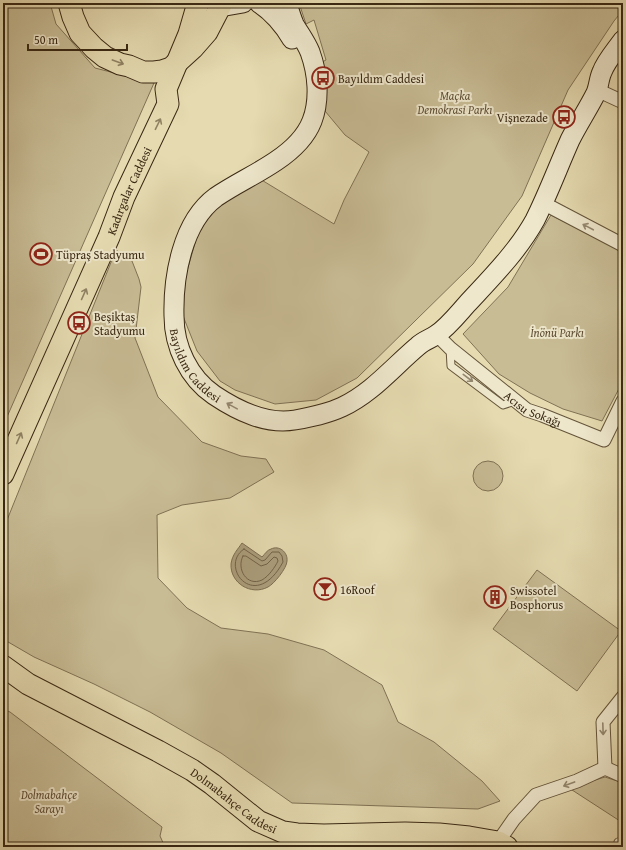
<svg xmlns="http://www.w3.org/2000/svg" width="626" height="850" viewBox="0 0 626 850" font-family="'Gentium Book Plus',serif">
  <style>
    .green { fill: #c8bc95; stroke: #807254 }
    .water { fill: #ab9d7b; stroke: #7d6e51 }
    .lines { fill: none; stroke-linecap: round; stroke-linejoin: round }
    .shore { stroke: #726247; stroke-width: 1 }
    .service-casing { stroke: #64543a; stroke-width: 9 }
    .minor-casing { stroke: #64543a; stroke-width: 15 }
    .secondary-casing { stroke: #392813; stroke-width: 21 }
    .primary-casing { stroke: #392813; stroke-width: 23 }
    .service { stroke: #eee7cc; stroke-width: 7 }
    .minor { stroke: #eee7cc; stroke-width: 13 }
    .secondary { stroke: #eee7cc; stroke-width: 19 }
    .primary { stroke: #e5dab0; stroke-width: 21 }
    .oneway { stroke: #8f8162 }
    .oneway2 { stroke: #948870 }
    .labels { text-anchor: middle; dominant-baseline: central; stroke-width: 4; stroke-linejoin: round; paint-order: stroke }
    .poi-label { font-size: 12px; fill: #392813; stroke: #eee7cc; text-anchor: start }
    .park-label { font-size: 12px; font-style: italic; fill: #5d4d34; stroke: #eee7cc }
    .street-label { font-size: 12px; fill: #392813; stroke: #eee7cc }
  </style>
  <rect width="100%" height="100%" fill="#e5dab0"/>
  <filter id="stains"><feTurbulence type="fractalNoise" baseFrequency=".005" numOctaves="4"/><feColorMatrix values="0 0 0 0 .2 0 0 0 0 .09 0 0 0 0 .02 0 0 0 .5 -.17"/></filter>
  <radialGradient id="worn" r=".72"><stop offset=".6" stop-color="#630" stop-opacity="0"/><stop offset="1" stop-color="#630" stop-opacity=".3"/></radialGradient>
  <path class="green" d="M3 3H50L56 24 95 68 154 83 3 426Z
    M299 3H623V10L614 21 568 90 522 196 473 264 357 378 316 400 275 404 235 390 220 381 197 351 183 316V285L197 236 210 214 226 197 260 179 334 224 344 200 369 152 345 135 325 111 327 84 322 62 326 60 314 20 306 24Z
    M551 215 623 252V381L602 421 563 409 530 393 499 374 463 334 508 287Z
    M116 250 132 261 139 279 141 287 135 338 158 397 202 442 241 456 266 459 274 472 230 498 182 505 157 515 158 578 187 608 221 628 268 634 324 650 382 685 398 722 434 742 482 781 500 801 478 809 292 803 221 753 150 712 94 684 34 657 3 639V530Z
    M473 476a15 15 0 1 1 30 0a15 15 0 1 1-30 0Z
    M537 570 621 631 577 691 493 629Z
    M3 709 10 712 162 827 160 836 165 847H3Z
    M605 777 623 783V823L569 788Z"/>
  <path class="water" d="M242 543 262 557C265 554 267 550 271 549 279 545 288 552 287 561 287 568 274 584 268 587 251 596 230 583 231 564 232 555 238 549 242 543Z"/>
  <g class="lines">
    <path class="shore" d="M244 549 262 561 265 560 272 552H279L282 556 283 562C255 614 218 566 244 549Z
      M243 556H246L261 566 267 564 274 557 277 558 278 561C275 567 269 576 262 580 247 587 236 569 243 556Z"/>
    <g class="service-casing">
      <path id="service" d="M450 348 451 366 503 405 515 401
        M618 842 623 845"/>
    </g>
    <g class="minor-casing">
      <g id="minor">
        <path d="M597 90 623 102"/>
        <path d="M543 203 623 245"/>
        <path id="s1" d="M437 335 450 348 527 410 542 415 604 440 623 401"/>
        <path d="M605 768 603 722 623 697"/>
        <path d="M605 768 623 776"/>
        <path d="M498 842 514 819 536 795 577 781 605 768"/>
      </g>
    </g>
    <g class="secondary-casing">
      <g id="secondary">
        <path d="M259 3C274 13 283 24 292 39"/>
        <path id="s2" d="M287 3C289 10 291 17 294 24 299 33 306 42 310 52 318 74 320 100 312 121 305 139 291 151 276 161 257 174 235 184 216 197 182 222 173 277 174 316 174 347 189 378 214 395 238 411 266 425 295 420 311 417 327 414 342 407 372 393 393 367 418 346 423 341 430 339 436 335 448 327 458 314 467 304 491 278 518 251 535 220 548 194 558 167 570 140 578 124 588 109 596 93 599 86 599 78 602 72 606 61 616 50 623 40"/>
        <path d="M220 7 243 3"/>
      </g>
    </g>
    <g class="primary-casing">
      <g id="primary">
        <path d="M69 3 73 17 80 33 94 48 105 57 120 64 129 66 143 72H154L162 71 171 68 193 48 207 32 222 3"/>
        <path id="s3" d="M3 474 109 237 124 197 168 104 166 89 189 34 198 3"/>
        <path id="s4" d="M3 666 28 684 158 751 192 770 212 784 258 821 283 832 297 834 324 835 405 833 439 834 469 837 498 842 507 847"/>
      </g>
    </g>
    <use href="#service" class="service"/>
    <use href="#minor" class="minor"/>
    <use href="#secondary" class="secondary"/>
    <use href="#primary" class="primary"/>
  </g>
  <defs><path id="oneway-shaft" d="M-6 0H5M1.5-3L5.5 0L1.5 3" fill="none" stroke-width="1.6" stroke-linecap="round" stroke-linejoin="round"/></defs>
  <g class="oneway">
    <use href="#oneway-shaft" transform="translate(118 62) rotate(20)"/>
    <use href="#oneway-shaft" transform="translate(158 124) rotate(-64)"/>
    <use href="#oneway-shaft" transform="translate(84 294) rotate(-66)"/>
    <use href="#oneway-shaft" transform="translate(19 438) rotate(-66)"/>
  </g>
  <g class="oneway2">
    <use href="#oneway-shaft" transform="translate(588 227) rotate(-152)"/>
    <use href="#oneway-shaft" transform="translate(468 378) rotate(37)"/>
    <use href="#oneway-shaft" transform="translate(232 406) rotate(-151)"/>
    <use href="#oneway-shaft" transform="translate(603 729) rotate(88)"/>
    <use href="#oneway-shaft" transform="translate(569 784) rotate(160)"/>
  </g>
  <defs>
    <g id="bus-ring" transform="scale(1.15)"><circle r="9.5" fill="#eee7cc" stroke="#8f2418" stroke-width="1.5"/><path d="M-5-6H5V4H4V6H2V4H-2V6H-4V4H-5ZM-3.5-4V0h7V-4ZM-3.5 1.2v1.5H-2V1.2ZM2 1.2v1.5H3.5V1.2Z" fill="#8f2418"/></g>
    <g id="stadium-ring" transform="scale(1.15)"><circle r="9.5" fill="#eee7cc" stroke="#8f2418" stroke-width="1.5"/><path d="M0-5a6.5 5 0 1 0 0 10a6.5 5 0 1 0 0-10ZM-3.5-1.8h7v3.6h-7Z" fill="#8f2418"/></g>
    <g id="bar-ring" transform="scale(1.15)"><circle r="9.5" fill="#eee7cc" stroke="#8f2418" stroke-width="1.5"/><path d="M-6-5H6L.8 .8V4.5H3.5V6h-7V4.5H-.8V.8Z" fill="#8f2418"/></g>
    <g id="building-ring" transform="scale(1.15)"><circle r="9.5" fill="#eee7cc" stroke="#8f2418" stroke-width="1.5"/><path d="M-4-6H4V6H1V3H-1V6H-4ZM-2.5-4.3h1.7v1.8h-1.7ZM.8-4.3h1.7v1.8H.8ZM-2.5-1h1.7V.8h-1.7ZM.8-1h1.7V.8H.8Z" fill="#8f2418"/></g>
  </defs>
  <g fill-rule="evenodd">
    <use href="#bus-ring" x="323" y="78"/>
    <use href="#bus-ring" x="564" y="117"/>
    <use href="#stadium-ring" x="41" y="254"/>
    <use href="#bus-ring" x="79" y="323"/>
    <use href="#bar-ring" x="325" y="589"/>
    <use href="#building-ring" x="495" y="597"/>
  </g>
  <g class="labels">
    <g class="poi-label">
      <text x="338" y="78">Bayıldım Caddesi</text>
      <text x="548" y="117" text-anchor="end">Vişnezade</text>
      <text x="56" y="254">Tüpraş Stadyumu</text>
      <text x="94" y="316">Beşiktaş<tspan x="94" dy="14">Stadyumu</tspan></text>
      <text x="340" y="589">16Roof</text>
      <text x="510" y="590">Swissotel<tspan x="510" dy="14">Bosphorus</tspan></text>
    </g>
    <g class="park-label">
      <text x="455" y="95">Maçka<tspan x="455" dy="14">Demokrasi Parkı</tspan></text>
      <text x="557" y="332">İnönü Parkı</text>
      <text x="49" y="794">Dolmabahçe<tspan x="49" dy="14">Sarayı</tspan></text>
    </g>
    <g class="street-label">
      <text stroke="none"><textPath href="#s3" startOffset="310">Kadırgalar Caddesi</textPath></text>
      <text stroke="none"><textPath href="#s2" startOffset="436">Bayıldım Caddesi</textPath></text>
      <text stroke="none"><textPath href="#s1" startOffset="122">Acısu Sokağı</textPath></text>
      <text stroke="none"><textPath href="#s4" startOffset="268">Dolmabahçe Caddesi</textPath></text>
    </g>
  </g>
  <rect width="626" height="850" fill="none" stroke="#e5dab0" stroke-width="16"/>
  <rect x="4" y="4" width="618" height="842" fill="none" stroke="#392813" stroke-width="2"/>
  <rect x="8" y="8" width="610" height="834" fill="none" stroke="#392813"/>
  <path d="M28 44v6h99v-6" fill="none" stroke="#392813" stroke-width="2"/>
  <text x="34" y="44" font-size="12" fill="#392813" stroke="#eee7cc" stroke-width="3" paint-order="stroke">50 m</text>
  <rect width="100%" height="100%" filter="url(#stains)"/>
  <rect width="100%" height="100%" fill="url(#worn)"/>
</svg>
